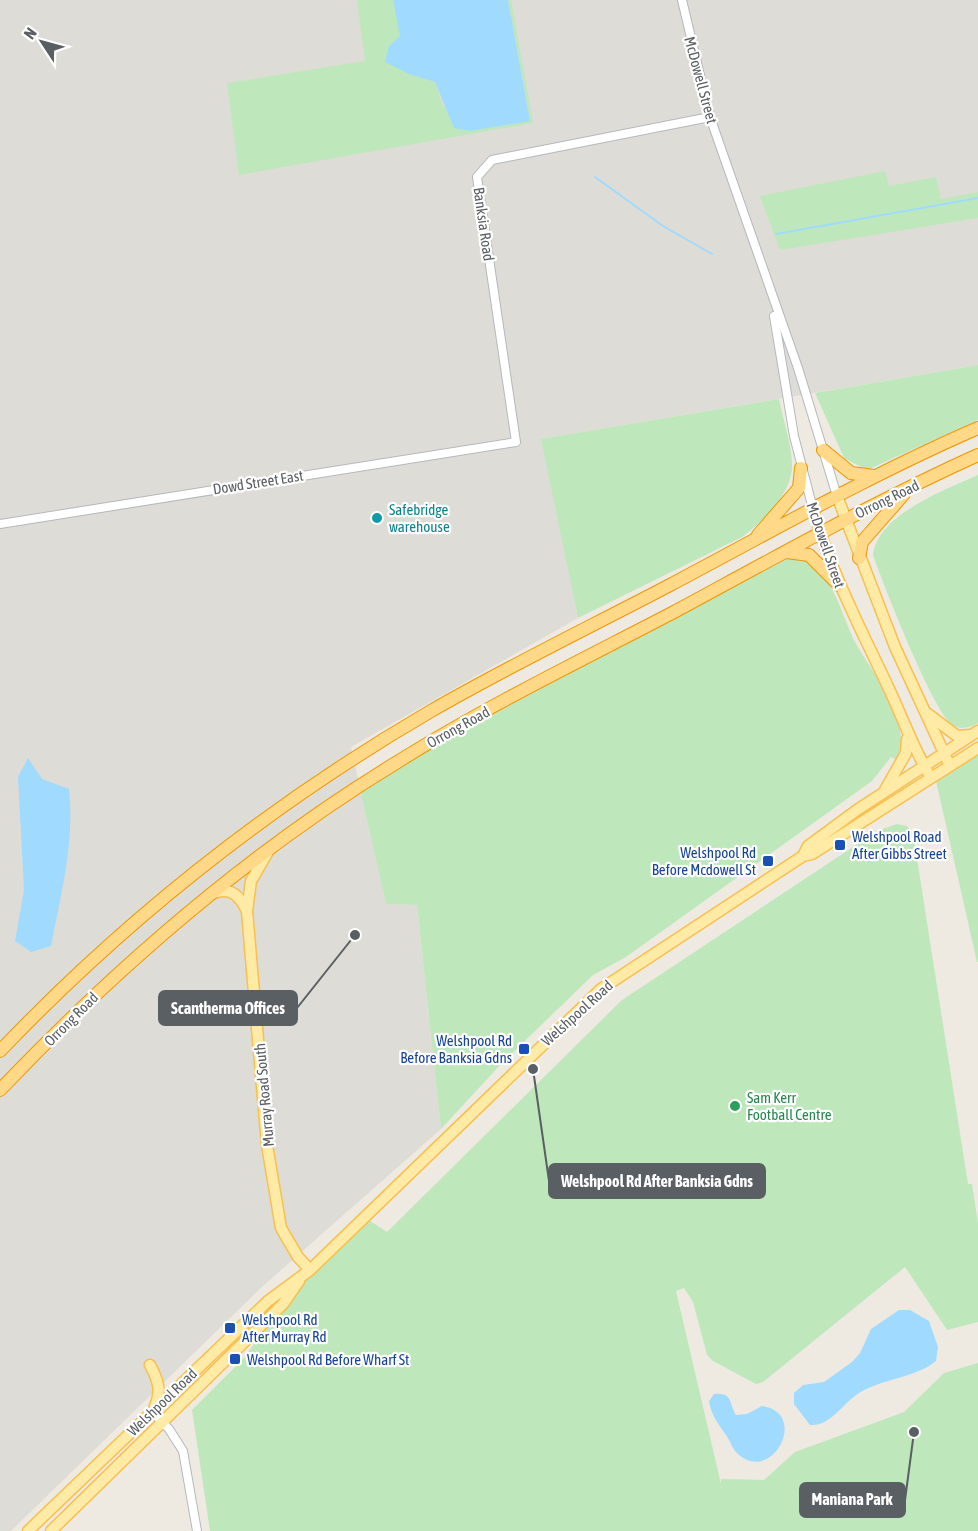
<svg xmlns="http://www.w3.org/2000/svg" width="978" height="1531" viewBox="0 0 978 1531" font-family="'Asap Condensed',sans-serif">
  <style>
    .industrial { fill: #dedcd6 }
    .green { fill: #bfe7bc }
    .water { fill: #a0dbff }
    .lines { fill: none; stroke-linecap: round; stroke-linejoin: round }
    .stream { stroke: #a0dbff; stroke-width: 2 }
    .minor-casing { stroke: #b4b8bd; stroke-width: 10 }
    .major-casing { stroke: #f9bf4f; stroke-width: 13 }
    .highway-casing { stroke: #ef9600; stroke-width: 14 }
    .minor { stroke: #fff; stroke-width: 8 }
    .major { stroke: #ffeba5; stroke-width: 10 }
    .highway { stroke: #ffd987; stroke-width: 12 }
    .culture-dot { fill: #0f9aa8; stroke: #fff; stroke-width: 2 }
    .transit-dot { fill: #1a4fb4; stroke: #fff; stroke-width: 2 }
    .leisure-dot { fill: #2e9e5b; stroke: #fff; stroke-width: 2 }
    .labels { text-anchor: middle; dominant-baseline: central; stroke-width: 4.5; stroke-linejoin: round; paint-order: stroke }
    .street-label { font-size: 15px; fill: #5a5f63; stroke: #fff }
    .culture-label { font-size: 15px; fill: #0d838f; stroke: #fff; text-anchor: start }
    .transit-label { font-size: 15px; fill: #164399; stroke: #fff; text-anchor: start }
    .leisure-label { font-size: 15px; fill: #27864d; stroke: #fff; text-anchor: start }
    .leader { fill: none; stroke: #5a5f63; stroke-width: 2 }
    .callout-dot { fill: #5a5f63; stroke: #fff; stroke-width: 2 }
    .callout { fill: #5a5f63; stroke: #5a5f63; stroke-width: 2 }
    .callout-label { font-size: 16px; text-anchor: middle; font-weight: bold; fill: #fff }
  </style>
  <rect width="100%" height="100%" fill="#eeeae1"/>
  <path class="industrial" d="M0 0H978V365L542 439 578 618 351 747 386 904 417 905 441 1129 264 1285 11 1531H0Z"/>
  <path class="green" d="M357 0H393L409 74 435 82 443 106 507 124 530 120 508 0H511L533 123 239 175 227 83 365 61Z
    M885 171 889 186 936 177 941 199 978 192V218L780 250 760 196Z
    M978 365V420L867 470 844 458 815 393Z
    M779 399C783 419 791 442 792 463 794 492 763 521 742 537L578 618 541 439Z
    M978 475V723C971 728 959 730 952 725 932 709 883 584 873 555 878 514 945 490 978 475Z
    M792 556C831 562 840 612 855 642 873 675 914 720 897 760L891 757 872 781 626 957 593 975 502 1063 441 1129 417 905 386 904 360 789 418 754Z
    M978 753V962H977L936 781Z
    M897 824 907 826 913 833 968 1184H972L978 1223V1322L947 1330 905 1267 763 1382 756 1384 713 1361 707 1355 693 1302 684 1288 676 1291 721 1484V1479L764 1480 795 1452 904 1412 944 1373 978 1363V1531H210L192 1410 243 1359 283 1304 364 1217 387 1232 622 1000 877 831Z"/>
  <path class="water" d="M393 0H508L530 121 470 131 454 128 435 82 409 74 385 62 389 46 400 36Z
    M28 758 42 779 69 789C75 842 61 893 51 946L31 952 15 941 24 890 18 777Z
    M899 1310H910L929 1321 938 1347 936 1361C917 1377 882 1379 859 1393 843 1403 830 1427 810 1425L794 1404V1393L803 1385 824 1382 852 1362 860 1353 871 1329Z
    M714 1394C734 1392 729 1405 736 1415L747 1414 762 1406C810 1413 772 1485 738 1454 733 1450 731 1443 728 1438 720 1426 711 1416 709 1401Z"/>
  <g class="lines">
    <path class="stream" d="M595 177 663 226 712 254
      M776 234 978 198"/>
    <g class="minor-casing">
      <path id="minor" d="M682 0 710 117 798 368 837 496
        M774 316 794 436 813 509
        M0 524 516 442 477 177 492 160 710 117
        M152 1412 169 1429 183 1451 197 1531"/>
    </g>
    <g class="major-casing">
      <path id="major" d="M837 496 895 647 950 766
        M813 509C831 573 862 631 890 691 904 721 914 750 931 778
        M928 714 957 736 970 735
        M885 790 906 753 907 739
        M269 850 251 881 247 911 267 1145 281 1228 298 1257 310 1270
        M803 856 808 846 857 810 978 731
        M214 893C231 887 239 895 247 911
        M150 1365C158 1380 162 1391 155 1406
        M28 1531 268 1301 310 1270 601 989 803 856 812 854 978 748
        M51 1531 283 1304 299 1281"/>
    </g>
    <g class="highway-casing">
      <path id="highway" d="M823 450 851 473 874 476
        M758 535 799 488 801 468
        M787 552 809 555 839 585
        M859 558 862 542 904 494
        M0 1051C126 919 273 803 431 711 509 666 590 627 670 585 772 531 872 474 978 428
        M0 1090C119 965 251 851 399 761 487 706 582 660 674 612 774 558 874 502 978 455"/>
    </g>
    <use href="#minor" class="minor"/>
    <use href="#major" class="major"/>
    <use href="#highway" class="highway"/>
  </g>
  <circle class="culture-dot" cx="377" cy="518" r="6"/>
  <g class="transit-dot">
    <rect x="834" y="839" width="12" height="12" rx="3"/>
    <rect x="762" y="855" width="12" height="12" rx="3"/>
    <rect x="518" y="1043" width="12" height="12" rx="3"/>
    <rect x="224" y="1322" width="12" height="12" rx="3"/>
    <rect x="229" y="1353" width="12" height="12" rx="3"/>
  </g>
  <circle class="leisure-dot" cx="735" cy="1106" r="6"/>
  <g class="labels">
    <g class="street-label">
      <text transform="translate(701 80) rotate(75)">McDowell Street</text>
      <text transform="translate(484 224) rotate(82)">Banksia Road</text>
      <text transform="translate(258 482) rotate(-9)">Dowd Street East</text>
      <text transform="translate(887 499) rotate(-26)">Orrong Road</text>
      <text transform="translate(826 545) rotate(71)">McDowell Street</text>
      <text transform="translate(458 727) rotate(-29)">Orrong Road</text>
      <text transform="translate(577 1013) rotate(-42)">Welshpool Road</text>
      <text transform="translate(71 1019) rotate(-45)">Orrong Road</text>
      <text transform="translate(264 1095) rotate(-95)">Murray Road South</text>
      <text transform="translate(162 1402) rotate(-44)">Welshpool Road</text>
    </g>
    <g class="culture-label">
      <text x="389" y="509">Safebridge<tspan x="389" dy="17">warehouse</tspan></text>
    </g>
    <g class="transit-label">
      <text x="852" y="836">Welshpool Road<tspan x="852" dy="17">After Gibbs Street</tspan></text>
      <text x="756" y="852" text-anchor="end">Welshpool Rd<tspan x="756" dy="17">Before Mcdowell St</tspan></text>
      <text x="512" y="1040" text-anchor="end">Welshpool Rd<tspan x="512" dy="17">Before Banksia Gdns</tspan></text>
      <text x="242" y="1319">Welshpool Rd<tspan x="242" dy="17">After Murray Rd</tspan></text>
      <text x="247" y="1359">Welshpool Rd Before Wharf St</text>
    </g>
    <g class="leisure-label">
      <text x="747" y="1097">Sam Kerr<tspan x="747" dy="17">Football Centre</tspan></text>
    </g>
  </g>
  <path class="leader" d="M355 935L297 1008M533 1069L549 1181M914 1432L905 1500"/>
  <g class="callout-dot">
    <circle cx="355" cy="935" r="6"/>
    <circle cx="533" cy="1069" r="6"/>
    <circle cx="914" cy="1432" r="6"/>
  </g>
  <g class="callout">
    <rect x="159" y="991" width="138" height="34" rx="6"/>
    <rect x="549" y="1164" width="216" height="34" rx="6"/>
    <rect x="800" y="1483" width="105" height="34" rx="6"/>
  </g>
  <g class="callout-label">
    <text x="228" y="1014">Scantherma Offices</text>
    <text x="657" y="1187">Welshpool Rd After Banksia Gdns</text>
    <text x="852" y="1505">Maniana Park</text>
  </g>
  <g transform="translate(42 42) rotate(306)" stroke="#ffffff" stroke-width="4.5" paint-order="stroke">
  <path d="M0-4.5L10 22L0 15L-10 22Z" fill="#5a5f63"/>
  <text y="-9" font-size="16" font-weight="bold" text-anchor="middle" fill="#5a5f63">N</text>
  </g>
</svg>
